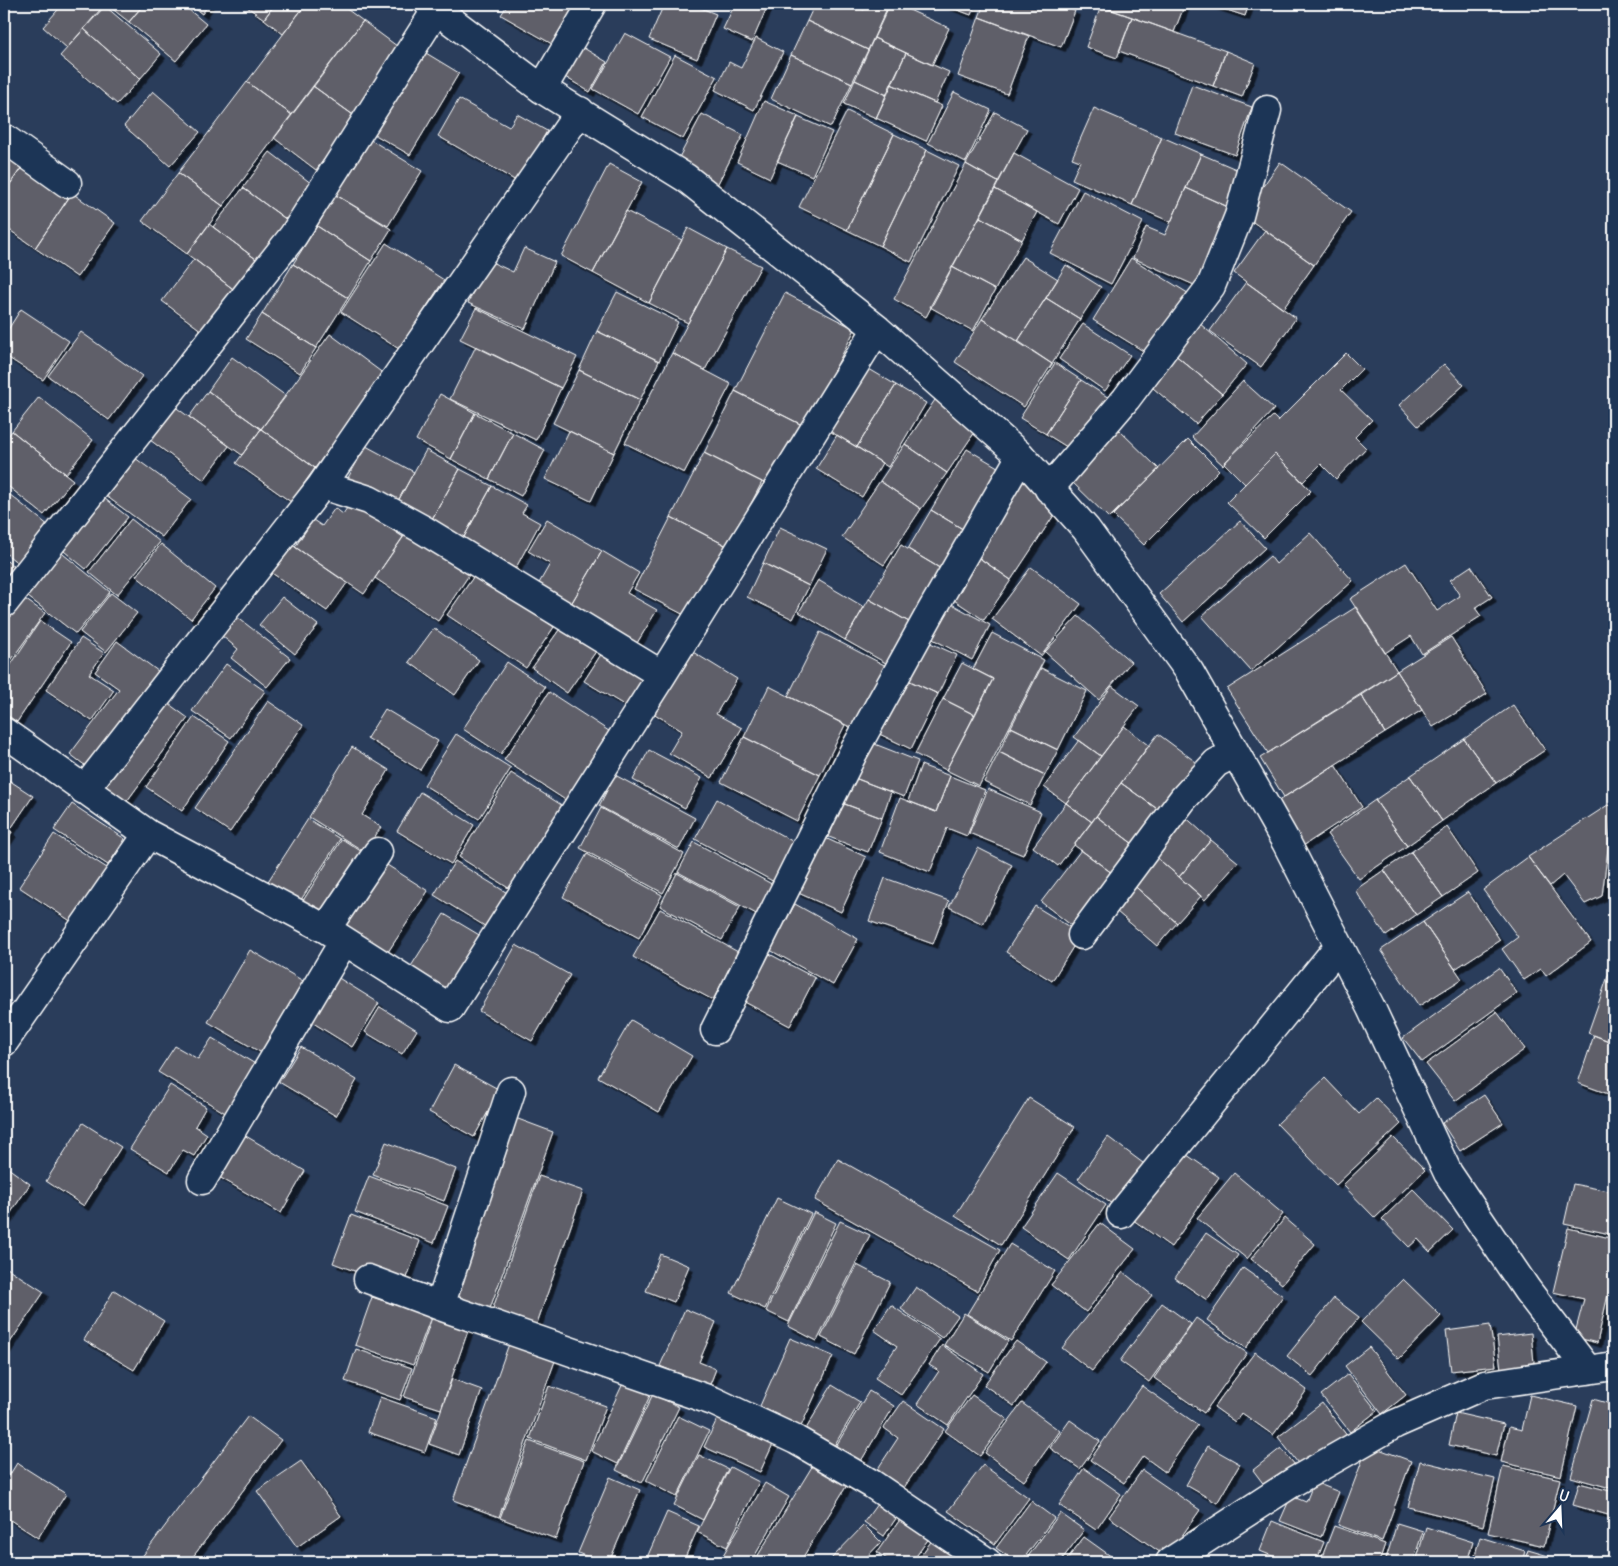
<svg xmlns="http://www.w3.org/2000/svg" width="1618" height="1566" viewBox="0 0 1618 1566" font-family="Delius,sans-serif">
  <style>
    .building { fill: #5f5f69; stroke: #fff; filter: url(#shadow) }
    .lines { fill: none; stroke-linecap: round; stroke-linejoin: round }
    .minor-casing { stroke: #fff; stroke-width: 31 }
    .minor { stroke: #1d3557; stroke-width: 28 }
  </style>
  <defs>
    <filter id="shadow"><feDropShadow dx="4.5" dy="4.5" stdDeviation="0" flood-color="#0009"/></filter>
  </defs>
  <rect width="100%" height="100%" fill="#2a3d5b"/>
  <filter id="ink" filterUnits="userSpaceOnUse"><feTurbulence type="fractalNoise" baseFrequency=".02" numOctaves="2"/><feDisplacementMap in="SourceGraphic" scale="10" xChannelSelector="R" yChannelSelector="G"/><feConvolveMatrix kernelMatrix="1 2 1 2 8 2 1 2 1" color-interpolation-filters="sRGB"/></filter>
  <g filter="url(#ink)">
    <path class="building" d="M63 4H92L100 10 67 48 43 27Z
      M106 4H144L129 22Z
      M144 4H182L206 24 176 61 129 22Z
      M189 4H209L202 14Z
      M243 4H275L264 19Z
      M275 4H306L283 34 264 19Z
      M306 4H340L363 21 292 115 247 82Z
      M508 4H575L552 44 501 15Z
      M664 4H691L716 14 697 59 649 39Z
      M735 4 768 5 752 42 723 29Z
      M815 4H851L864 10 867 4H889L868 50 807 21Z
      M890 4H896L949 28 932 65 874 38Z
      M942 4H975L971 15Z
      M984 4H1057L1075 11 1061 47 979 17Z
      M1107 4H1185L1174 32 1106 8Z
      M1209 4H1249L1245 16Z
      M105 6 161 54 140 79 84 29Z
      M1101 6 1132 17 1117 58 1086 47Z
      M979 17 1029 36 1007 94 958 76Z
      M1132 17 1226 51 1213 86 1119 51Z
      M363 21 405 52 356 117 313 86Z
      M807 21 868 50 852 83 791 55Z
      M84 29 140 79 117 104 60 56Z
      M625 33 670 57 638 114 593 89Z
      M756 38 783 52 754 110 715 90 729 62 741 68Z
      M874 38 906 53 887 95 855 80Z
      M582 47 607 62 590 92 565 77Z
      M421 50 459 73 410 155 372 133Z
      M1226 51 1255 63 1242 97 1213 86Z
      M906 53 949 72 935 103 891 84Z
      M675 55 717 77 683 139 642 117Z
      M791 55 852 83 831 127 771 99Z
      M855 80 887 95 876 118 844 104Z
      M247 82 292 115 223 206 178 173Z
      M891 84 942 106 926 141 876 118Z
      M1192 85 1252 107 1235 155 1175 133Z
      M313 86 356 117 316 170 274 138Z
      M153 91 200 132 170 166 124 126Z
      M954 92 991 110 966 162 928 143Z
      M459 99 509 127 517 114 547 131 518 182 438 136Z
      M764 101 798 116 770 178 737 162Z
      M1094 108 1162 137 1132 205 1072 179 1080 161 1072 158Z
      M847 111 894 134 847 230 799 207Z
      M995 112 1027 129 998 182 966 164Z
      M702 114 743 135 716 187 675 165Z
      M798 117 832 132 812 176 777 161Z
      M894 134 927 150 880 246 847 230Z
      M1162 137 1201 154 1171 222 1132 205Z
      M371 140 422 171 388 226 336 195Z
      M4 146 26 161 4 193Z
      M927 150 959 166 911 262 880 246Z
      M270 152 320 190 294 225 243 188Z
      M1014 153 1078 188 1059 224 995 189Z
      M1201 154 1243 172 1228 207 1186 188Z
      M26 161 72 193 35 248 4 226V193Z
      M1280 162 1351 212 1314 265 1243 215Z
      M609 164 642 182 593 273 561 256Z
      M966 164 998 182 926 317 894 299Z
      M178 173 223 206 187 254 142 221Z
      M243 188 294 225 264 265 213 227Z
      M1186 188 1235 210 1201 288 1133 258 1146 227 1165 235Z
      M995 189 1037 212 1022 240 980 217Z
      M1083 191 1143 222 1111 284 1050 253Z
      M72 193 115 223 77 277 35 248Z
      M336 195 391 229 371 261 317 226Z
      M626 211 682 240 649 303 593 273Z
      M980 217 1022 240 995 290 952 267Z
      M209 224 264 265 241 295 187 254Z
      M317 226 371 261 348 298 293 264Z
      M688 228 727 249 688 323 649 303Z
      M1265 230 1314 265 1283 309 1234 273Z
      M386 243 444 280 399 349 341 312Z
      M524 248 555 262 525 329 468 303 487 260 513 272Z
      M727 249 761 266 705 370 672 353Z
      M1023 257 1058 279 1018 341 982 319Z
      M1131 258 1191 295 1153 357 1093 320Z
      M194 259 241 295 210 337 162 301Z
      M293 264 348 298 316 348 262 314Z
      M1066 265 1101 287 1080 319 1046 298Z
      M952 267 995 290 973 331 930 307Z
      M1246 282 1296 318 1261 367 1210 331Z
      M617 292 678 322 659 361 597 331Z
      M785 293 855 329 806 427 735 391Z
      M1046 298 1080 319 1052 364 1018 341Z
      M476 308 577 357 561 388 460 339Z
      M21 309 69 341 43 380 4 355V336Z
      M262 314 316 348 300 373 246 339Z
      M982 319 1052 364 1024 407 955 362Z
      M1199 323 1247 364 1222 394 1173 353Z
      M1083 324 1130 355 1105 391 1059 359Z
      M597 331 659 361 640 400 579 370Z
      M81 332 142 376 109 420 48 376Z
      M330 334 384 374 315 468 261 429Z
      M476 346 561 388 536 440 450 399Z
      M672 353 731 384 684 473 625 443Z
      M1173 353 1222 394 1196 424 1147 383Z
      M1346 353 1362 369 1341 390 1372 420 1355 437 1366 448 1336 479 1321 464 1303 482 1275 454 1245 484 1224 463 1273 416 1278 421Z
      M232 357 286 396 261 429 208 391Z
      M1055 363 1081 380 1046 434 1020 418Z
      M1444 364 1464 385 1418 426 1399 405Z
      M864 366 896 385 857 447 826 429Z
      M579 370 640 400 614 453 553 423Z
      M1081 380 1109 398 1075 452 1046 434Z
      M1243 381 1274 409 1223 465 1192 437Z
      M896 385 926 403 888 467 857 447Z
      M208 391 261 429 242 455 189 417Z
      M735 391 806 427 774 488 704 453Z
      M440 394 475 413 451 459 416 440Z
      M39 397 93 440 66 474 12 431Z
      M937 397 979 426 947 473 905 444Z
      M174 406 229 446 204 480 150 440Z
      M475 413 513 433 489 479 451 459Z
      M261 429 315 468 291 502 236 463Z
      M1118 429 1159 469 1109 518 1068 478Z
      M12 431 73 480 44 515 4 483V441Z
      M569 431 614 453 591 501 545 479Z
      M513 433 545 450 521 496 489 479Z
      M837 435 882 463 862 497 816 469Z
      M1188 439 1219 470 1144 545 1113 515Z
      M905 444 947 473 921 509 880 481Z
      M366 446 414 472 393 510 345 483Z
      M967 449 1008 473 971 534 931 510Z
      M426 450 460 469 427 528 393 510Z
      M704 453 762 482 729 547 671 517Z
      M1275 454 1311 491 1264 538 1227 502Z
      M131 455 191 499 162 537 102 493Z
      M460 469 492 486 459 546 427 528Z
      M1021 480 1060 506 1011 580 972 553Z
      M880 481 921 509 884 565 842 537Z
      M492 486 527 505 522 513 540 523 512 575 459 546Z
      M4 490 49 526 19 564 4 552Z
      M95 491 128 517 86 569 54 543Z
      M351 502 403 537 364 594 295 547 313 520 322 526 335 508 343 514Z
      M931 510 971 534 948 573 908 549Z
      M671 517 729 547 692 619 634 589Z
      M131 519 160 542 117 595 89 572Z
      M547 519 602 551 571 604 538 585 550 564 528 551Z
      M1240 521 1265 548 1183 622 1159 594Z
      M411 526 473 569 438 621 375 578Z
      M780 527 827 549 809 586 763 563Z
      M1310 533 1353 581 1251 671 1202 616 1270 556 1276 564Z
      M285 540 347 583 327 611 266 569Z
      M161 544 215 588 191 619 136 576Z
      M901 545 948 573 916 626 869 599Z
      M58 550 110 592 76 634 23 593Z
      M602 551 639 573 627 593 657 610 637 643 571 604Z
      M972 553 1011 580 984 620 945 594Z
      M4 559 22 572 4 596Z
      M763 563 809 586 793 619 747 597Z
      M1406 563 1437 611 1460 596 1450 580 1471 566 1492 597 1475 608 1481 616 1422 654 1411 636 1385 653 1350 599Z
      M1031 567 1081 604 1041 656 992 619Z
      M476 573 554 627 526 668 447 615Z
      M818 580 864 607 845 640 799 612Z
      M13 591 45 613 4 670V604Z
      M111 593 137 613 106 652 80 632Z
      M282 597 318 625 295 654 259 625Z
      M869 599 916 626 893 667 845 640Z
      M946 601 990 625 972 660 927 636Z
      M1356 607 1397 671 1268 753 1227 689Z
      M1078 616 1131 662 1099 700 1045 652Z
      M237 617 290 658 267 687 231 658 238 649 222 636Z
      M40 621 71 642 17 722 4 713V675Z
      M564 623 599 647 567 693 532 668Z
      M434 628 479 660 455 695 409 662Z
      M820 632 894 670 862 733 788 696Z
      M992 633 1044 660 979 786 946 770 993 679 973 669Z
      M917 637 957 655 938 694 899 676Z
      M1451 637 1487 694 1433 727 1397 671Z
      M81 638 104 653 89 674 114 690 92 721 46 690Z
      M117 641 166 677 95 773 70 754 119 689 95 672Z
      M607 645 651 672 629 708 584 681Z
      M688 649 737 679 716 714 742 728 712 778 669 753 682 731 650 711Z
      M507 662 545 687 501 754 463 729Z
      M962 663 993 679 975 715 943 699Z
      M226 664 265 691 231 738 192 711Z
      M1041 668 1087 691 1058 750 1011 727Z
      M1397 671 1422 710 1385 733 1361 695Z
      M899 676 938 694 911 749 873 731Z
      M769 686 845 725 820 775 744 737Z
      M1112 686 1139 706 1101 756 1074 737Z
      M549 692 615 735 570 803 504 760Z
      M1361 695 1385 733 1284 797 1260 758Z
      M158 696 188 718 119 812 89 789Z
      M943 699 975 715 946 770 915 754Z
      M268 701 303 725 230 832 195 808Z
      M1513 705 1545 750 1496 783 1464 739Z
      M385 709 438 741 420 770 367 738Z
      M194 717 229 741 182 811 146 787Z
      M1124 726 1149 745 1092 822 1066 803Z
      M1011 727 1058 750 1045 775 999 752Z
      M456 734 511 768 479 819 424 785Z
      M1158 734 1204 768 1167 816 1121 783Z
      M744 737 820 775 797 821 721 782Z
      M1464 739 1496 783 1442 821 1410 776Z
      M1079 740 1101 756 1066 803 1044 787Z
      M867 741 918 761 904 797 852 777Z
      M352 747 389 770 362 815 381 827 365 852 309 817Z
      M649 750 702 778 685 808 633 780Z
      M999 752 1045 775 1030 805 984 782Z
      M921 765 950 776 936 812 908 801Z
      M1335 765 1362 807 1303 846 1275 803Z
      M511 773 571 811 518 894 459 857Z
      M615 775 695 818 679 849 599 806Z
      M950 776 985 790 967 836 947 828 930 872 880 852 900 798 936 812Z
      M1410 776 1442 821 1407 846 1375 800Z
      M4 777 33 796 10 830 4 826Z
      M852 777 891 792 882 818 842 803Z
      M1121 783 1167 816 1141 850 1096 816Z
      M988 789 1041 812 1023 855 969 833Z
      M420 792 474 825 451 864 397 831Z
      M717 799 799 845 778 884 695 839Z
      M1375 800 1407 846 1359 879 1327 834Z
      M1614 801 1602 896 1585 904 1563 875 1550 886 1528 857Z
      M842 803 882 818 868 852 829 837Z
      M1066 803 1092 822 1058 866 1033 847Z
      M72 804 125 839 108 865 54 830Z
      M601 808 684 854 663 893 580 848Z
      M1181 813 1211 840 1179 877 1154 855Z
      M1096 816 1141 850 1120 879 1074 845Z
      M308 819 340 839 297 906 265 886Z
      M4 827 12 832 4 844Z
      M1447 827 1478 873 1443 897 1411 852Z
      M54 834 107 868 72 922 19 887Z
      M821 836 866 857 841 912 796 892Z
      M342 839 370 857 326 925 299 907Z
      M1211 840 1238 862 1205 900 1179 877Z
      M694 842 779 888 762 917 678 872Z
      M978 848 1012 865 983 924 949 907Z
      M1081 850 1120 879 1080 932 1041 902Z
      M1411 852 1443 897 1416 915 1384 870Z
      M587 854 662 895 639 938 563 897Z
      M1154 855 1201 896 1177 923 1130 882Z
      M1528 857 1591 942 1546 976 1541 969 1524 980 1502 949 1518 937 1483 890Z
      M376 858 428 891 384 958 333 926Z
      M455 861 509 894 488 928 434 895Z
      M1384 870 1416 915 1386 936 1355 890Z
      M677 873 740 907 722 940 660 906Z
      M885 878 949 901 933 944 869 921Z
      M1130 882 1177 923 1157 946 1110 906Z
      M1468 892 1500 940 1455 969 1423 922Z
      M795 904 858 939 833 985 770 950Z
      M1035 906 1081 934 1052 981 1006 952Z
      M660 909 738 952 713 1000 633 957Z
      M444 914 486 939 450 997 408 971Z
      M1423 922 1462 979 1419 1006 1381 950Z
      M516 945 570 975 532 1041 479 1011Z
      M250 950 310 985 267 1056 208 1022Z
      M762 950 815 978 790 1026 737 998Z
      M1614 959V1043L1588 1033Z
      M1499 968 1517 993 1422 1062 1403 1038Z
      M337 977 379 1003 352 1047 310 1021Z
      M380 1007 417 1030 402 1054 365 1032Z
      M1497 1012 1525 1049 1455 1101 1426 1064Z
      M631 1020 692 1056 659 1112 598 1077Z
      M1594 1035 1614 1043V1096L1578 1083Z
      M212 1038 257 1065 227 1114 158 1072 175 1046 198 1059Z
      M301 1047 357 1080 336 1116 279 1082Z
      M454 1065 500 1090 474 1137 429 1112Z
      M1325 1078 1359 1114 1376 1098 1401 1124 1336 1185 1277 1124Z
      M170 1085 206 1107 195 1126 207 1134 194 1156 183 1150 169 1172 130 1149Z
      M1484 1095 1503 1123 1460 1151 1442 1123Z
      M1029 1098 1075 1127 1001 1245 955 1216Z
      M510 1116 553 1132 488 1314 445 1299Z
      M83 1123 121 1147 84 1206 46 1181Z
      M239 1132 305 1171 281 1213 214 1174Z
      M1108 1137 1151 1169 1120 1210 1078 1179Z
      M1393 1137 1425 1170 1375 1218 1343 1185Z
      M386 1142 456 1169 444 1201 373 1175Z
      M1177 1148 1219 1177 1171 1247 1129 1217Z
      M838 1159 1000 1250 977 1291 815 1200Z
      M4 1165 30 1184 4 1223Z
      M1058 1173 1106 1205 1069 1260 1021 1227Z
      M1234 1173 1283 1214 1247 1259 1197 1218Z
      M369 1176 448 1206 434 1243 355 1212Z
      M539 1176 583 1191 535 1329 491 1314Z
      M1573 1184 1614 1192V1214L1610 1234 1564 1224Z
      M1413 1189 1453 1230 1430 1252 1418 1239 1409 1247 1382 1219Z
      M777 1198 811 1214 765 1309 731 1293Z
      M814 1212 836 1223 789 1322 766 1311Z
      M351 1215 420 1241 403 1289 333 1263Z
      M1285 1218 1315 1244 1282 1284 1251 1259Z
      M840 1221 870 1235 817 1341 788 1326Z
      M1100 1223 1135 1249 1086 1312 1051 1285Z
      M1568 1228 1614 1239V1268L1597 1343 1574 1337 1584 1299 1553 1292Z
      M1206 1233 1238 1255 1207 1300 1175 1278Z
      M1010 1244 1055 1271 1011 1341 967 1314Z
      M660 1254 689 1266 674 1302 646 1291Z
      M857 1265 890 1282 854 1354 821 1337Z
      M4 1266 44 1292 5 1350 4 1348Z
      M1243 1268 1283 1296 1246 1348 1207 1320Z
      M1123 1272 1152 1295 1092 1371 1062 1348Z
      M1403 1279 1441 1316 1399 1359 1361 1322Z
      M916 1287 958 1316 942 1338 901 1309Z
      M114 1290 164 1321 134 1370 84 1340Z
      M372 1297 431 1317 413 1365 355 1345Z
      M1334 1298 1359 1317 1312 1376 1287 1356Z
      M1162 1303 1191 1324 1149 1382 1120 1361Z
      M891 1305 940 1339 901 1395 875 1378 897 1346 874 1330Z
      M435 1309 471 1322 441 1409 404 1397Z
      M685 1309 716 1322 699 1362 716 1369 709 1387 660 1366Z
      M964 1313 1008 1341 989 1372 944 1345Z
      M1196 1318 1247 1353 1204 1413 1154 1378Z
      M1614 1321V1351L1608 1349Z
      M1490 1325 1496 1366 1451 1371 1446 1331Z
      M1531 1333 1535 1373 1502 1377 1497 1337Z
      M790 1338 833 1356 798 1433 756 1415Z
      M510 1341 556 1358 499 1517 453 1500Z
      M1016 1341 1046 1362 1014 1406 984 1385Z
      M942 1345 983 1374 948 1425 917 1404 939 1371 929 1365Z
      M1369 1347 1406 1395 1382 1414 1345 1366Z
      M356 1349 412 1368 400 1400 345 1381Z
      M1255 1352 1307 1390 1273 1435 1242 1413 1235 1422 1214 1407Z
      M1348 1374 1377 1411 1350 1432 1321 1395Z
      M627 1375 654 1387 618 1464 591 1451Z
      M452 1379 482 1390 459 1455 429 1444Z
      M832 1385 860 1402 831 1451 803 1434Z
      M549 1386 606 1406 586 1460 530 1439Z
      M1142 1386 1198 1425 1165 1472 1143 1456 1124 1483 1090 1460Z
      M869 1391 894 1406 858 1466 833 1451Z
      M653 1394 679 1407 642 1483 616 1470Z
      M972 1395 1007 1419 980 1456 945 1431Z
      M1530 1395 1577 1406 1561 1476 1501 1462 1509 1427 1522 1430Z
      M380 1397 437 1417 425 1452 368 1432Z
      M1593 1399 1614 1405V1489L1571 1477Z
      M903 1401 944 1429 901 1492 875 1473 898 1438 884 1428Z
      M1022 1403 1060 1431 1024 1481 985 1453Z
      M1322 1403 1348 1437 1304 1471 1278 1437Z
      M1456 1413 1504 1424 1496 1456 1449 1445Z
      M248 1416 281 1440 189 1562H138Z
      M678 1416 709 1431 677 1497 646 1481Z
      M718 1417 774 1442 760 1472 704 1447Z
      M1070 1420 1100 1441 1080 1469 1050 1448Z
      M529 1441 584 1461 556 1539 500 1518Z
      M1368 1445 1411 1461 1382 1541 1338 1525Z
      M1208 1446 1240 1464 1217 1503 1186 1485Z
      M1281 1448 1300 1471 1271 1494 1253 1470Z
      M699 1455 728 1469 703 1520 674 1505Z
      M301 1461 341 1516 297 1547 257 1491Z
      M1420 1461 1495 1479 1483 1526 1408 1507Z
      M17 1463 66 1494 38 1538 4 1516V1484Z
      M813 1465 847 1485 800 1562H754Z
      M983 1465 1029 1498 995 1544 948 1511Z
      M1503 1466 1560 1479 1544 1546 1488 1533Z
      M730 1467 759 1482 727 1547 697 1532Z
      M1084 1468 1121 1494 1096 1530 1059 1505Z
      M1142 1470 1200 1510 1167 1557 1109 1517Z
      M610 1477 640 1490 609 1562H599L578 1553Z
      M1314 1482 1339 1492 1321 1537 1280 1521 1291 1496 1306 1502Z
      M765 1483 789 1497 751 1562H719Z
      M1579 1483 1614 1492 1608 1515 1573 1505Z
      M880 1500 899 1514 884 1536 864 1522Z
      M1031 1501 1054 1518 1021 1562H1016L996 1548Z
      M667 1512 699 1526 683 1562H645Z
      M1060 1513 1084 1530 1060 1562H1024Z
      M904 1514 932 1534 912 1562H891L877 1552Z
      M1272 1521 1324 1542 1316 1562H1287L1260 1551Z
      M1397 1523 1423 1531 1413 1562H1385Z
      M864 1525 881 1542 862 1562H834L831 1559Z
      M1334 1526 1385 1544 1379 1562H1320Z
      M1426 1527 1473 1542 1467 1562H1416Z
      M1614 1528V1554L1608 1552Z
      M936 1535 963 1554 958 1562H916Z
      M1084 1537 1119 1562H1065Z
      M1480 1537 1525 1551 1522 1562H1473Z
      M1528 1550 1569 1562H1524Z"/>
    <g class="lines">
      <g class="minor-casing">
        <path id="minor" d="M429 4 542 89 686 178 877 329 1021 456 1086 529 1189 671 1286 842 1371 1008 1448 1173 1527 1290 1588 1370
          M542 89 592 4
          M580 111 322 485 369 500 422 529 662 675
          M4 138 67 183
          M1049 489 1126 399 1211 286 1239 216 1267 110
          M4 603 293 236 440 4
          M4 732 148 834 326 929 450 1008 662 675 877 329
          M84 790 322 485
          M326 929 378 852
          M1082 935 1183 799 1216 763 1235 753
          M715 1030 853 753 932 610 1021 456
          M4 1042 148 834
          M202 1180 344 941
          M1121 1214 1339 946
          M368 1279 440 1306 713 1401 796 1440 872 1484 987 1562
          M440 1306 511 1091
          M1170 1562 1295 1481 1395 1424 1484 1385 1614 1366"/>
      </g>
      <use href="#minor" class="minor"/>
    </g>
  </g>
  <rect width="1618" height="1566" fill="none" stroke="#1d3557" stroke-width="20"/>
  <rect x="10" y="10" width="1598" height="1546" fill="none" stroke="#fff" stroke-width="2" filter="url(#ink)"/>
  <g transform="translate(1560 1508) rotate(19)" stroke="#1d3557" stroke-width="4" paint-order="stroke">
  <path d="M0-4L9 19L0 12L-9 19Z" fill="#ffffff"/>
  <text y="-8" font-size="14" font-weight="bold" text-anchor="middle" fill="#ffffff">U</text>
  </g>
</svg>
